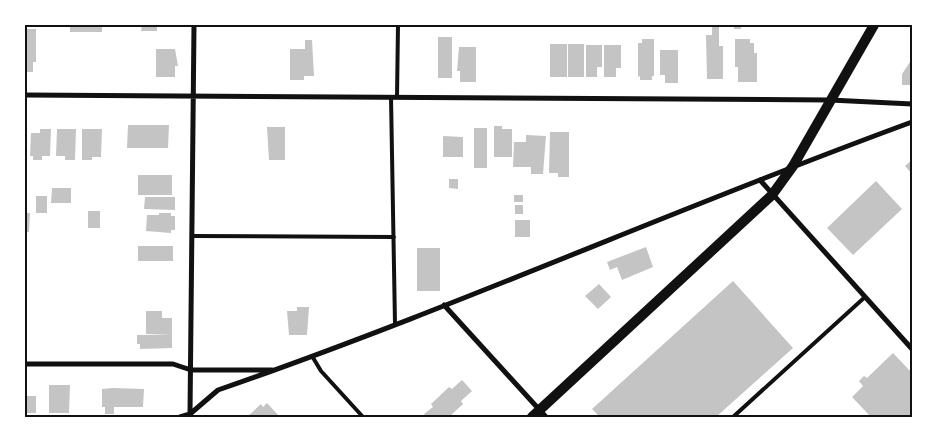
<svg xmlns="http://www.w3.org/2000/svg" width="937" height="442" viewBox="0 0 937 442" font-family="Karla,sans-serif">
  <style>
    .building { fill: #c4c4c4 }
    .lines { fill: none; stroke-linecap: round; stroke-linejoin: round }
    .service { stroke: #111; stroke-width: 4 }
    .minor { stroke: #111; stroke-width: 5 }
    .secondary { stroke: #111; stroke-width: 10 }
    .neatline { fill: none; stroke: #111; stroke-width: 2 }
  </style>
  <rect width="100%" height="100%" fill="#fff"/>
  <path class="building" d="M70 25H102V32H70Z
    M142 25H157V31H141Z
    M734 25H741V29H734Z
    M712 27H719V46H723V79H707L706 35H712Z
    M25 29H36V62H33V72H25Z
    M438 37H452V78H438Z
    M642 39H654V76H652V80H640V76L638 77V43H642Z
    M735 39H750V43H754V53H757V82H738V67H735Z
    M305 40H312L314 76H304V80H290V49H305Z
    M550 44H567V77H550Z
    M568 44H584V77H568Z
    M586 45H602V67H597V77H586Z
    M604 45H621V68H616V77H604Z
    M459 47H476V82H460V71H457Z
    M156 49H175L178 66H175V77H156Z
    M660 50H678V83H665V75H660Z
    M912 59V85H902V74Z
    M128 125H169L168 148H127Z
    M494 126H502V129H512V157H494Z
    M267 127H285V160H269Z
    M474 128H487V168H474Z
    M40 129H51L50 156H42V160H33V156H30L31 133H40Z
    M57 129H76L75 160H65V156H56Z
    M82 129H102L101 157H92V160H82Z
    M550 132H569V177H558V173H549Z
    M526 135 546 136 543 174H531V167H513L514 142H526Z
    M443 136 463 137V157H443Z
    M912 160V174L905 166Z
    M138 175H172V195H138Z
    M449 179H458V189L449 188Z
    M876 181 902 209 853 255 827 228Z
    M52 188H71V203H51Z
    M514 195H523V202H514Z
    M36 196H47V213H36Z
    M145 197H175V210L144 209Z
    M515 205H523V214H515Z
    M88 211H100V228H88Z
    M25 213H30L29 232H25Z
    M159 213H171V216H175V230H171V233L146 231 147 215H159Z
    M515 220H530V237H515Z
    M138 246H173V261H138Z
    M646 247 653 267 622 280 617 267 610 270 607 262Z
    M417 248H440V291H417Z
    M733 281 793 348 716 417H600L592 409Z
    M599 284 611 297 598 309 585 296Z
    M297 307H309L307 335H289L287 311H297Z
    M146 311H162V318H172V335L146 334Z
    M137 335H172V348L140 349V344H137Z
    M893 353 912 373V413L908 417H871L852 397 863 386 859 381 864 376 867 378Z
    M462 380 472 391 461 401 463 404 449 417 441 415 427 417 424 414 433 407 431 404 449 387 452 389Z
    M49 385H70L69 413H49Z
    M113 388 144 389 143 407H114V414H105V407H102V389Z
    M25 396H36V413H25Z
    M267 403 280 417H247L261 404 263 407Z"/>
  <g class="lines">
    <path class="service" d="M391 97 395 324
      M397 97 398 25
      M192 236 394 237
      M312 356 321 371 363 417
      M733 417 865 297"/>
    <path class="minor" d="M25 95 830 100 912 104
      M760 180 912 349
      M444 305 546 417
      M25 364H173L191 370H272
      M190 414 194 25
      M180 417 190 414 218 390C452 309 679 207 912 122"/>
    <path class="secondary" d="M532 417 772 195 793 166 874 25"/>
  </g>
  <rect width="937" height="442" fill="none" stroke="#ffffff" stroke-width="52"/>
  <rect x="26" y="26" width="885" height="390" class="neatline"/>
</svg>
